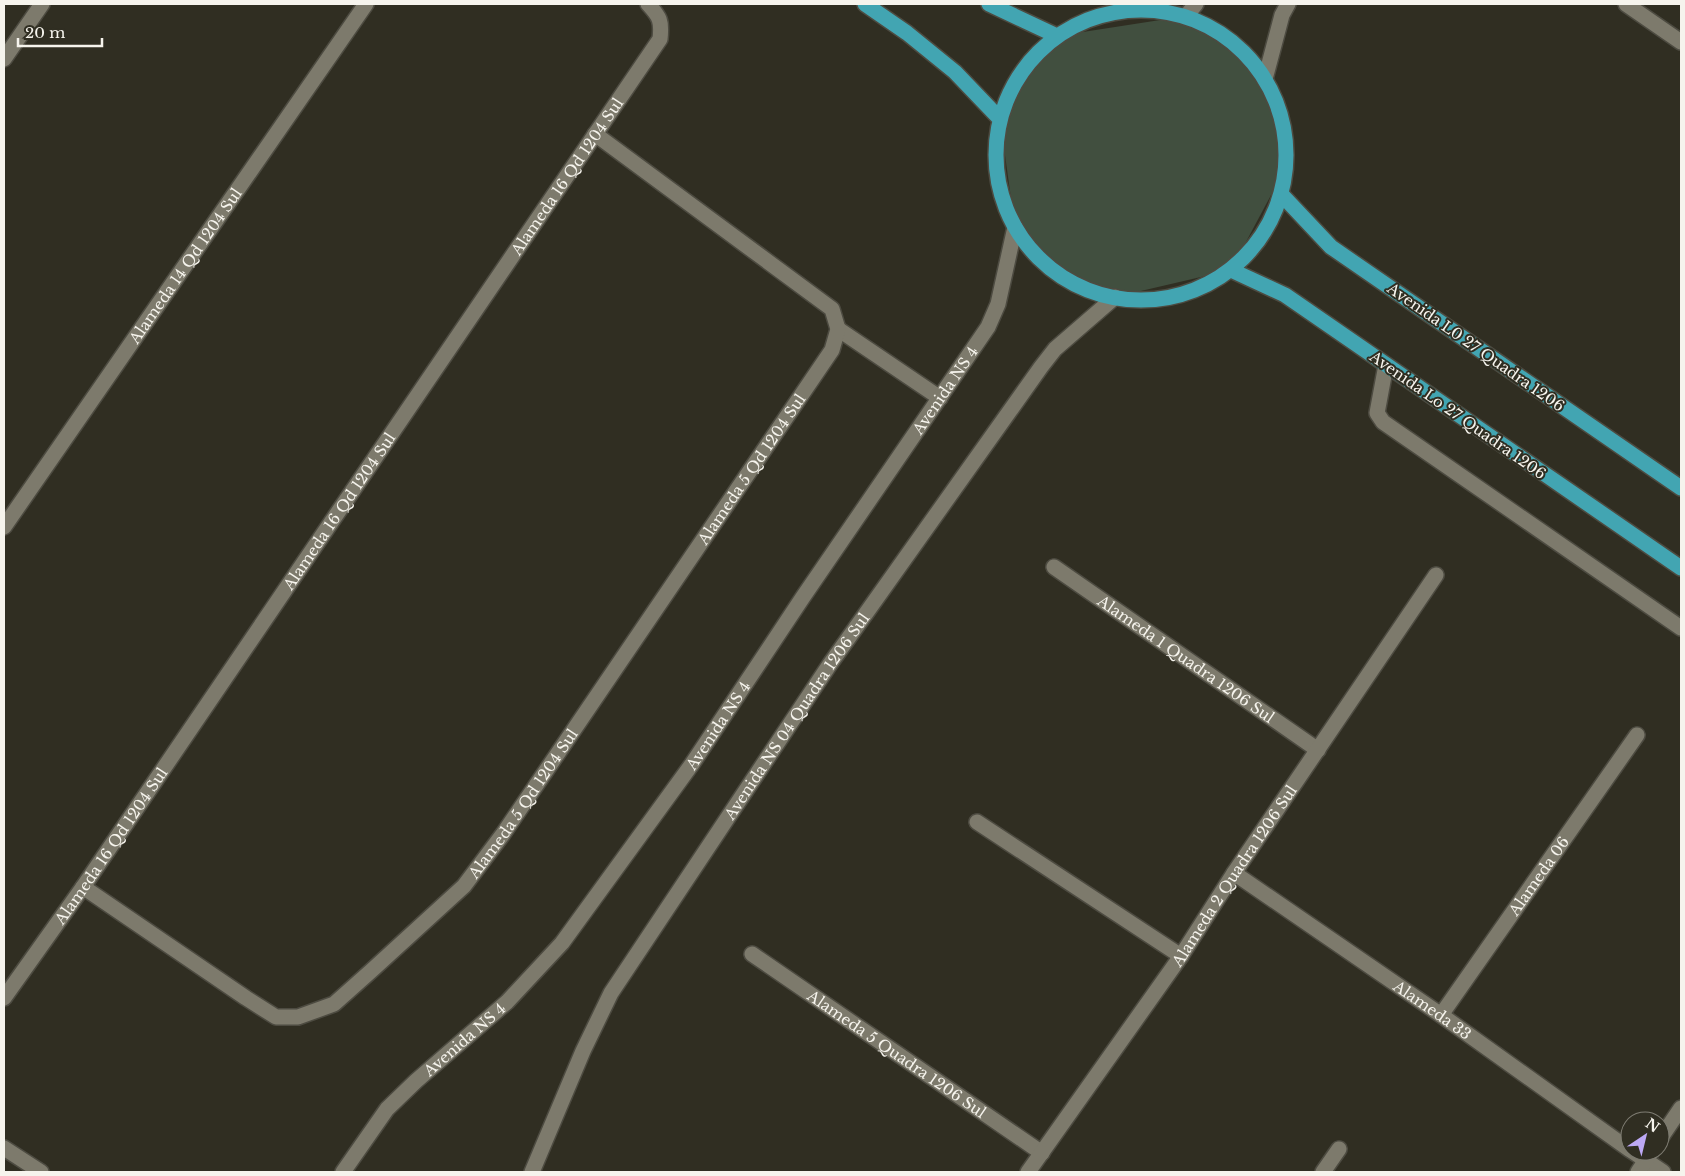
<svg xmlns="http://www.w3.org/2000/svg" width="1685" height="1176" viewBox="0 0 1685 1176" font-family="'Libre Baskerville',serif">
  <style>
    .green { fill: #414f3f }
    .lines { fill: none; stroke-linecap: round; stroke-linejoin: round }
    .minor-casing { stroke: #4d4b41; stroke-width: 18 }
    .major-casing { stroke: #4d4b41; stroke-width: 18 }
    .minor { stroke: #7d7a6c; stroke-width: 15 }
    .major { stroke: #42a5b2; stroke-width: 15 }
    .labels { text-anchor: middle; dominant-baseline: central; stroke-width: 4; stroke-linejoin: round; paint-order: stroke }
    .street-label { font-size: 15px; fill: #f6f4ed; stroke: #302e22 }
  </style>
  <rect width="100%" height="100%" fill="#302e22"/>
  <path class="green" d="M1186 16 1265 79 1287 165 1231 270 1115 297 1057 273 1015 227 1000 119 1057 36Z"/>
  <g class="lines">
    <g class="minor-casing">
      <g id="minor">
        <path d="M1626 4 1681 42"/>
        <path d="M1186 16 1196 4"/>
        <path d="M4 59 42 4"/>
        <path d="M1265 79 1282 15 1288 4"/>
        <path d="M838 329 940 398"/>
        <path d="M1386 365 1377 413 1383 422 1681 628"/>
        <path id="s1" d="M4 527 366 4"/>
        <path id="s2" d="M1054 567 1318 750"/>
        <path d="M977 822 1181 956"/>
        <path id="s3" d="M1234 873 1441 1015 1630 1150"/>
        <path id="s4" d="M83 887 246 998 276 1017H298L334 1004 371 971 464 886 503 834 832 350 838 329 832 309 595 134"/>
        <path id="s5" d="M752 954 1042 1153"/>
        <path id="s6" d="M4 998 83 887 660 39C662 21 660 17 648 4"/>
        <path id="s7" d="M1441 1015 1637 735"/>
        <path d="M1660 1139 1681 1108"/>
        <path d="M4 1148 41 1172"/>
        <path d="M1632 1151 1663 1172"/>
        <path id="s8" d="M343 1172 387 1109 416 1081 507 1002 562 943 692 764 803 597 988 327 998 304 1015 227"/>
        <path id="s9" d="M532 1172 583 1051 611 993 830 664 1041 367 1055 349 1115 297"/>
        <path id="s10" d="M1028 1172 1181 956 1234 873 1436 575"/>
        <path d="M1323 1172 1339 1149"/>
        <path d="M1638 1172 1652 1151"/>
      </g>
    </g>
    <g class="major-casing">
      <path id="major" d="M865 4 907 33 955 72 1000 119
        M989 4 1057 36
        M996 155a145 145 0 1 1 290 0a145 145 0 1 1-290 0Z
        M1281 194 1331 247 1681 488
        M1231 270 1285 295 1681 568"/>
    </g>
    <use href="#minor" class="minor"/>
    <use href="#major" class="major"/>
  </g>
  <g class="labels">
    <g class="street-label">
      <text stroke="none"><textPath href="#s6" startOffset="996">Alameda 16 Qd 1204 Sul</textPath></text>
      <text stroke="none"><textPath href="#s1" startOffset="318">Alameda 14 Qd 1204 Sul</textPath></text>
      <text transform="translate(1476 347) rotate(35)">Avenida L0 27 Quadra 1206</text>
      <text stroke="none"><textPath href="#s8" startOffset="991">Avenida NS 4</textPath></text>
      <text transform="translate(1458 415) rotate(35)">Avenida Lo 27 Quadra 1206</text>
      <text stroke="none"><textPath href="#s4" startOffset="975">Alameda 5 Qd 1204 Sul</textPath></text>
      <text stroke="none"><textPath href="#s6" startOffset="591">Alameda 16 Qd 1204 Sul</textPath></text>
      <text stroke="none"><textPath href="#s2" startOffset="161">Alameda 1 Quadra 1206 Sul</textPath></text>
      <text stroke="none"><textPath href="#s9" startOffset="529">Avenida NS 04 Quadra 1206 Sul</textPath></text>
      <text stroke="none"><textPath href="#s8" startOffset="586">Avenida NS 4</textPath></text>
      <text stroke="none"><textPath href="#s4" startOffset="570">Alameda 5 Qd 1204 Sul</textPath></text>
      <text stroke="none"><textPath href="#s6" startOffset="186">Alameda 16 Qd 1204 Sul</textPath></text>
      <text stroke="none"><textPath href="#s10" startOffset="361">Alameda 2 Quadra 1206 Sul</textPath></text>
      <text stroke="none"><textPath href="#s7" startOffset="170">Alameda 06</textPath></text>
      <text stroke="none"><textPath href="#s3" startOffset="241">Alameda 33</textPath></text>
      <text stroke="none"><textPath href="#s8" startOffset="181">Avenida NS 4</textPath></text>
      <text stroke="none"><textPath href="#s5" startOffset="176">Alameda 5 Quadra 1206 Sul</textPath></text>
    </g>
  </g>
  <rect width="1685" height="1176" fill="none" stroke="#f6f4ed" stroke-width="10"/>
  <g transform="translate(1645 1136) rotate(35)"><circle r="24" fill="#302e22" stroke="#7f7d73"/>
  <path d="M0-4L9 19L0 12L-9 19Z" fill="#bda9f5"/>
  <text y="-8" font-size="14" font-weight="bold" text-anchor="middle" fill="#f6f4ed">N</text>
  </g>
  <path d="M18 38v8h84v-8" fill="none" stroke="#f6f4ed" stroke-width="2.5"/>
  <text x="25" y="38" font-size="15" fill="#f6f4ed" stroke="#302e22" stroke-width="4" paint-order="stroke">20 m</text>
</svg>
